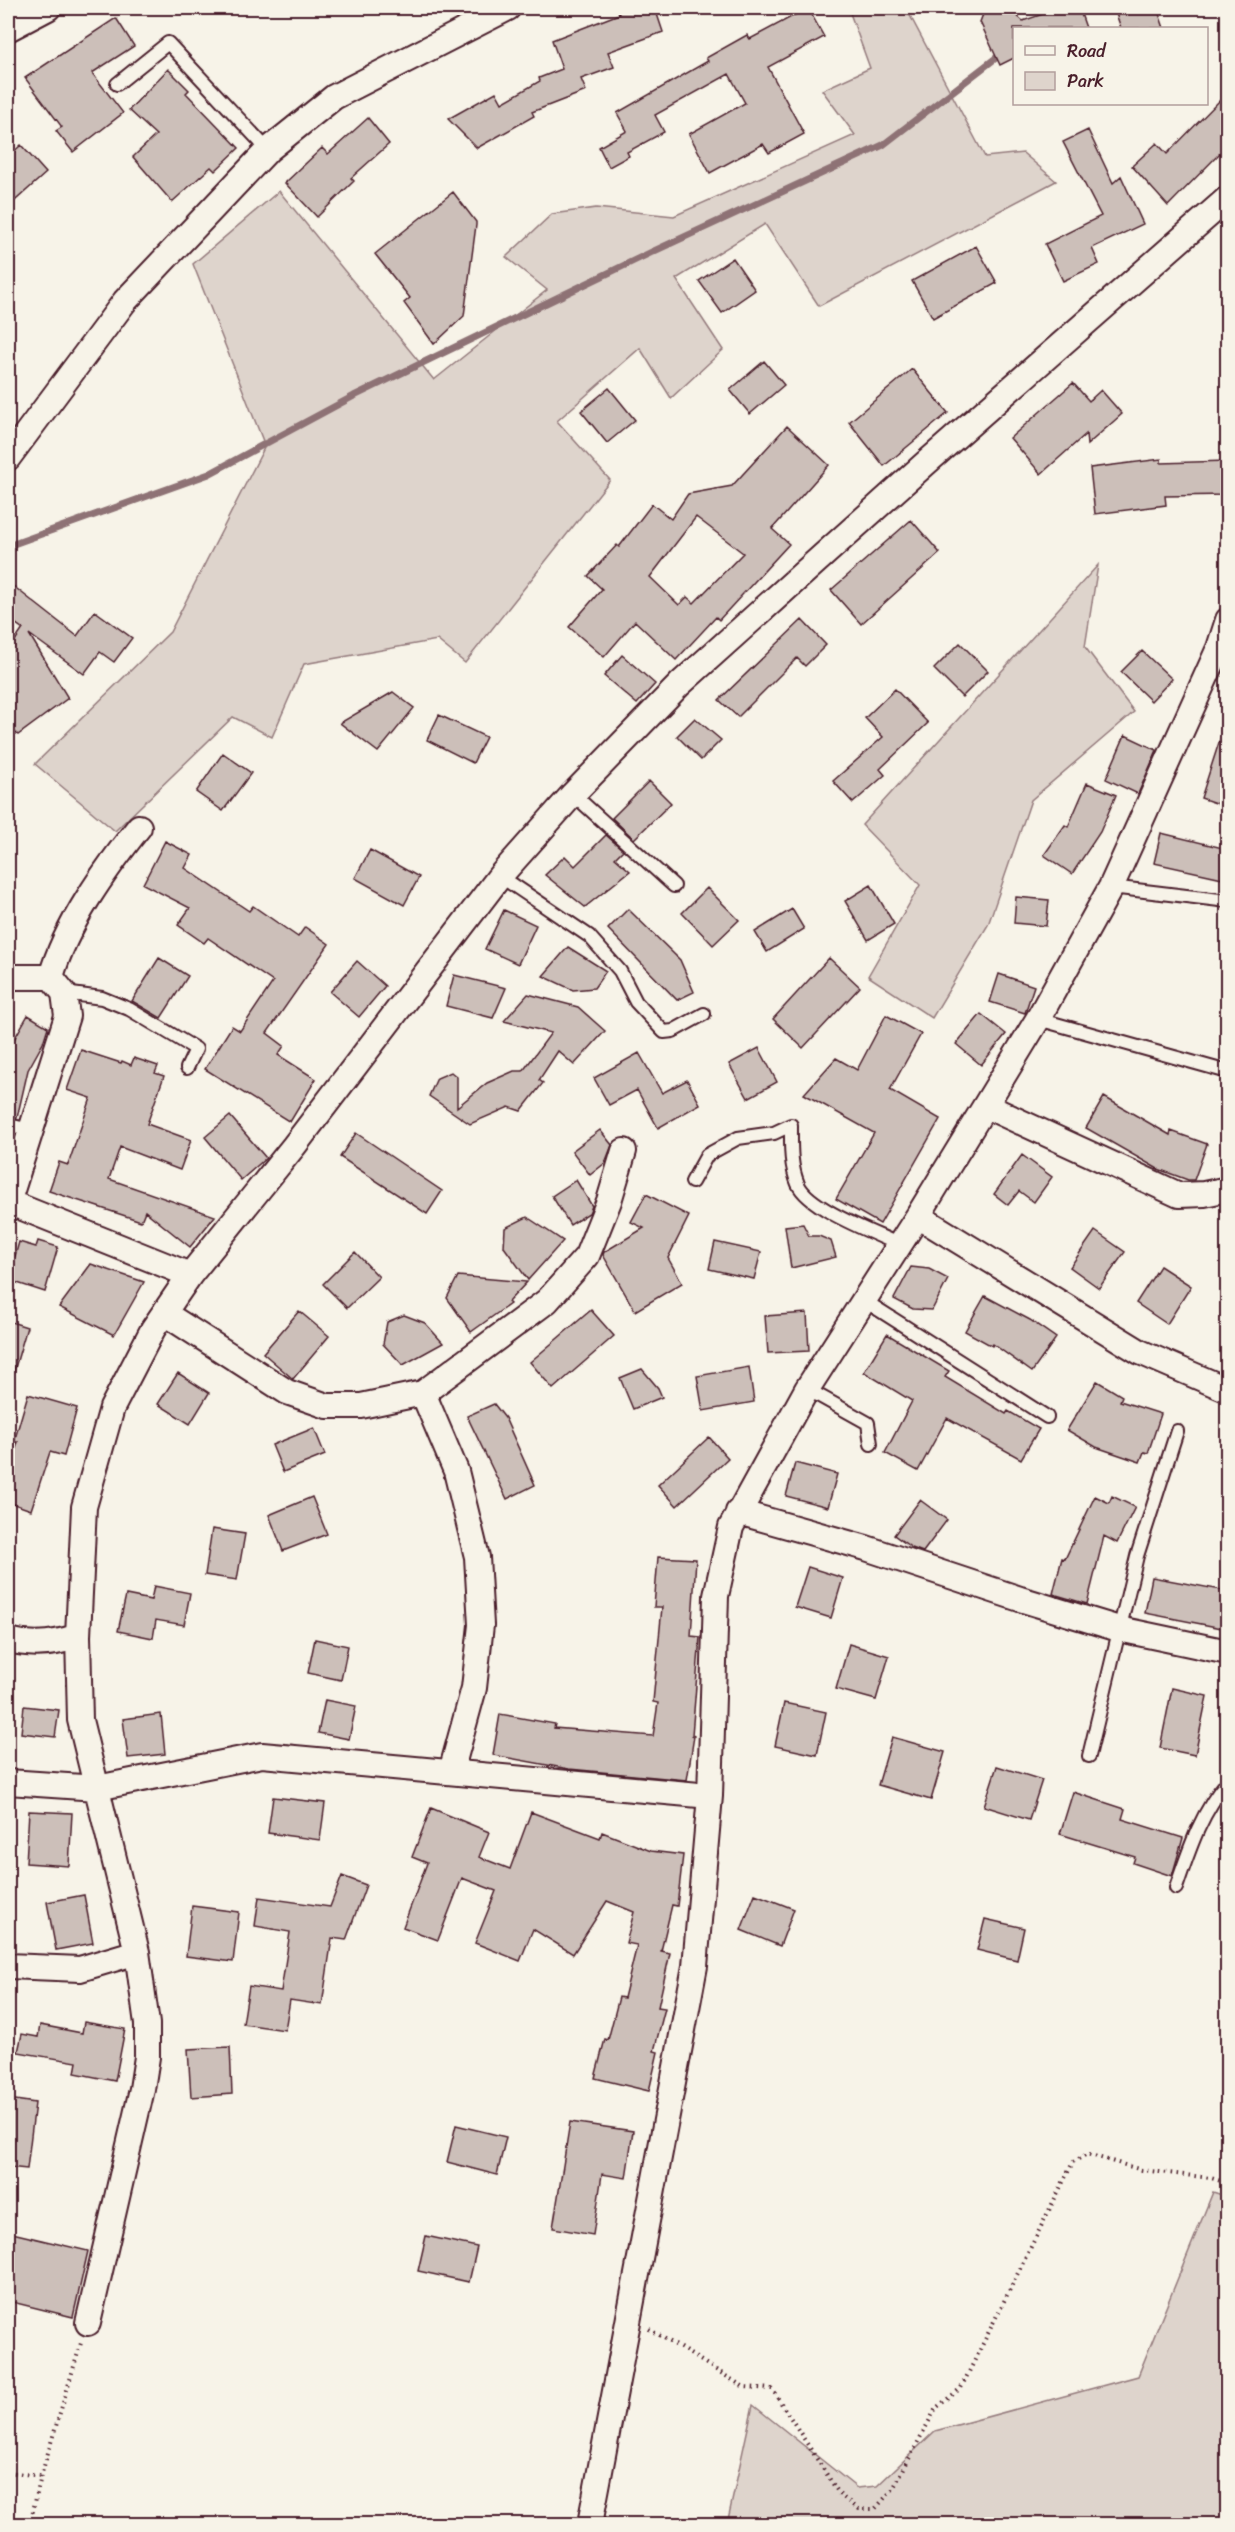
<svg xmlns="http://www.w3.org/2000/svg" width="1235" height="2532" viewBox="0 0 1235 2532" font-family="Sriracha,sans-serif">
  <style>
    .green { fill: #ded4cc; stroke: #947a7c; stroke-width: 1.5 }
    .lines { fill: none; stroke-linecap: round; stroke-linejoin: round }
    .stream { stroke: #8e7275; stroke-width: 7 }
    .building { fill: #ccbfb9; stroke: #4a1f2b; stroke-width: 1.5; fill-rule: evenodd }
    .service-casing { stroke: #4a1f2b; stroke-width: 16 }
    .minor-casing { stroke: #4a1f2b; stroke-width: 28 }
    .path { stroke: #4a1f2b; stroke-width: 4; stroke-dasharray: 1.5 4.5; stroke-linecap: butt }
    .service { stroke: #f7f3e8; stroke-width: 12 }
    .minor { stroke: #f7f3e8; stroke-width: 24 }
  </style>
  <rect width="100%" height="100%" fill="#f7f3e8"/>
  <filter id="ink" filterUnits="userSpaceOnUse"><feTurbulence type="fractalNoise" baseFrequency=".0167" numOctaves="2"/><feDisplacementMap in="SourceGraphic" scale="12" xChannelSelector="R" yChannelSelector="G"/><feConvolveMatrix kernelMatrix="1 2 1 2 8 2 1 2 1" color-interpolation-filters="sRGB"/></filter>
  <g filter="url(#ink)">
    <path class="green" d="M860 8H906L985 157 1023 153 1056 181 819 306 765 224 676 279 723 350 671 398 640 348 557 421 610 480 465 663 437 640 304 664 272 737 233 717 115 831 35 764 170 632 265 446 193 264 279 191 434 380 547 290 506 257 552 214 596 208 674 216 855 135 822 90 870 68 850 13Z
      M1098 565 1085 647 1134 712 1031 800 988 925 932 1018 868 976 920 885 862 825Z
      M1213 2192 1228 2197 1227 2524H727L753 2405 857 2488 877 2486 935 2431 1138 2376Z"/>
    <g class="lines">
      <path class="stream" d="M8 546 209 474 354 396 652 252 883 145 1014 44"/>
    </g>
    <path class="building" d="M617 8H655L663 32 608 52 614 67 581 79 586 91 532 112 534 116 477 148 448 119 496 92 502 103 540 81 539 78 562 69 552 40 619 14Z
      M808 8 824 37 768 67 804 134 769 153 763 144 710 173 689 134 745 103 729 74 655 115 664 132 627 152 629 156 609 167 599 147 627 131 617 113 708 61 706 58 747 35 750 39Z
      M993 8H1008L1023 21 1060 8H1079L1086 28H1014V58L1000 65 980 22 983 14Z
      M1114 8H1157L1164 28H1121Z
      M116 18 134 46 92 73 123 113 73 152 56 131 62 127 25 78Z
      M168 69 189 90 186 93 239 148 215 171 211 167 172 202 133 157 156 135 129 110Z
      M1227 93V146L1168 206 1132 166 1157 143 1167 154Z
      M368 118 389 144 351 178 354 181 317 217 285 183 322 148 328 154Z
      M1088 130 1113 183 1121 176 1143 224 1092 248 1099 264 1063 281 1045 244 1101 216 1063 142Z
      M21 145 46 173 8 207V157Z
      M453 192 476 222V225L464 316 434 344 404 303 410 298 375 254Z
      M976 246 997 283 933 318 912 281Z
      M733 258 755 290 722 313 699 281Z
      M764 361 784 385 750 414 730 390Z
      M912 369 948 413 884 466 849 422Z
      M1073 383 1089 401 1101 390 1122 414 1087 445 1086 434 1041 474 1010 438Z
      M609 388 635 420 607 443 581 411Z
      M787 426 829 465 772 529 789 544 719 620 716 617 676 660 635 621 604 657 569 627 602 589 588 576 617 545 619 547 652 504 671 519 688 494 732 486ZM696 517 743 553 694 603 687 597 679 605 650 577Z
      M1161 459V463L1227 461V495L1165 496 1166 505 1095 514 1090 468Z
      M911 520 940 553 861 624 831 590Z
      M8 582 77 636 95 611 132 638 114 662 100 652 84 674 29 634 68 698 18 735 8 726V651L23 629 8 618Z
      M802 620 826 645 805 666 797 658 738 717 719 700Z
      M960 643 988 671 962 697 934 669Z
      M1142 651 1172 679 1151 701 1121 672Z
      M622 655 655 684 637 704 604 676Z
      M895 689 928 723 880 769 885 775 853 803 833 781 883 737 865 718Z
      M393 692 414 708 378 752 340 723Z
      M439 715 486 737 473 763 427 740Z
      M695 718 721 740 701 760 677 736Z
      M1224 727H1227V807L1201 798Z
      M1125 735 1157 750 1138 794 1106 779Z
      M223 753 251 773 223 811 196 792Z
      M649 781 671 803 634 839 612 818Z
      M1087 783 1116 795 1100 832 1072 874 1044 855 1065 825 1068 827Z
      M1161 833 1227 849V879L1154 863Z
      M606 835 623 850 615 858 630 871 585 907 545 875 565 856 575 866Z
      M165 841 192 855 185 868 249 911 253 906 298 937 305 927 329 944 267 1033 284 1046 278 1055 316 1079 290 1122 205 1069 232 1026 240 1031 273 982 208 938 204 943 178 925 190 908 143 884Z
      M370 850 419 877 404 905 355 878Z
      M871 885 894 924 868 940 845 901Z
      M707 888 739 920 713 945 682 913Z
      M1016 897 1049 900 1046 926 1014 923Z
      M628 909 680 960 694 992 677 1000 608 929Z
      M792 909 804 929 767 952 755 932Z
      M504 910 536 925 518 964 485 949Z
      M568 947 606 971 594 988 573 990 543 976Z
      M159 958 188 976 161 1018 132 1001Z
      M829 958 860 987 803 1048 773 1019Z
      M357 961 385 986 359 1017 330 992Z
      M999 974 1034 986 1025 1013 990 1002Z
      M454 975 506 988 493 1018 446 1006Z
      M528 994 578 1007 605 1031 574 1065 558 1051 539 1080 543 1083 521 1111 509 1107 470 1124 429 1096 437 1078 451 1072 457 1077V1107L487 1083 514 1071H523L551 1033 504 1021Z
      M981 1014 1006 1034 981 1065 956 1044Z
      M28 1015 48 1027 43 1043 28 1070 17 1118 8 1117V1050Z
      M886 1015 921 1034 890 1090 940 1119 880 1224 836 1199 874 1133 804 1094 836 1058 857 1070Z
      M759 1048 777 1082 748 1098 729 1064Z
      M81 1050 121 1063 122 1061 131 1065 134 1058 158 1066 155 1073 164 1076 147 1124 191 1140 180 1170 120 1147 109 1179 215 1216 190 1247 145 1211 141 1221 49 1191 59 1162 68 1165 91 1098 67 1090Z
      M639 1053 662 1093 687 1080 700 1104 658 1128 637 1090 609 1105 594 1078Z
      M1104 1097 1170 1135 1171 1131 1207 1144 1194 1180H1188L1158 1169 1086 1128Z
      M230 1116 266 1158 241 1180 205 1137Z
      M600 1130 612 1145 605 1163 590 1175 572 1151Z
      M356 1133 442 1191 427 1214 340 1157Z
      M1022 1155 1052 1177 1034 1202 1019 1191 1008 1205 994 1194Z
      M576 1180 592 1206 589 1213 570 1225 552 1196Z
      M646 1194 689 1216 668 1258 682 1283 635 1311 603 1255 604 1252 644 1228 631 1222Z
      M527 1217 563 1241 528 1280 504 1247 505 1228Z
      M803 1224 809 1236H819L831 1241 836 1257 791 1268 785 1226Z
      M1095 1231 1125 1252 1099 1288 1070 1267Z
      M38 1241 58 1247 45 1292 8 1280V1254L15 1256 19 1242 36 1247Z
      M715 1242 761 1252 754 1279 709 1269Z
      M355 1252 379 1277 347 1308 323 1284Z
      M91 1264 144 1282 114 1335 59 1307Z
      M1160 1266 1191 1286 1167 1324 1136 1303Z
      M911 1267 929 1269 948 1279 932 1310 913 1309 894 1299Z
      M458 1276 527 1282 508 1302 510 1304 471 1332 447 1298Z
      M985 1296 1030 1320 1056 1338 1032 1372 993 1344 992 1346 965 1331Z
      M591 1310 614 1336 553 1389 530 1362Z
      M299 1311 329 1336 293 1379 263 1353Z
      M807 1313 809 1351 768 1353 765 1316Z
      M404 1315 425 1323 443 1343 403 1365 383 1344 387 1322Z
      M8 1321 27 1327 12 1378 8 1377Z
      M887 1334 949 1371 945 1377 1006 1414 1008 1411 1039 1429 1021 1459 947 1418 918 1471 885 1453 912 1401 864 1372Z
      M749 1367 754 1402 703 1411 697 1376Z
      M642 1369 658 1388 662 1397 633 1409 620 1378Z
      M178 1373 209 1393 190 1424 158 1404Z
      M1097 1381 1122 1396 1120 1401 1161 1414 1148 1453 1144 1452 1140 1462 1096 1447 1067 1430Z
      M28 1394 77 1408 64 1456 50 1452 31 1510 8 1502V1473L18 1442H14Z
      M494 1404 505 1418 535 1485 507 1499 467 1416Z
      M314 1428 325 1455 283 1472 272 1445Z
      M709 1437 728 1458 677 1506 658 1485Z
      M795 1463 837 1474 828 1507 786 1496Z
      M1095 1496 1109 1503 1112 1496 1135 1507 1117 1543 1104 1536 1087 1604 1053 1594 1062 1558 1065 1559Z
      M312 1497 327 1534 283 1551 269 1515Z
      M920 1500 947 1520 923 1552 912 1548 894 1535Z
      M212 1529 245 1534 237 1580 205 1575Z
      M658 1557 696 1559 691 1636 700 1637 692 1735 694 1736 687 1780 569 1769 493 1755 500 1714 555 1724 554 1728 653 1736 658 1703 653 1702 662 1607H654Z
      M808 1567 843 1578 831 1618 795 1607Z
      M1152 1577 1227 1591V1629L1145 1613Z
      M154 1586 190 1593 184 1625 156 1620 153 1638 118 1631 126 1595 151 1600Z
      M315 1639 348 1646 341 1680 308 1673Z
      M849 1644 889 1656 876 1700 836 1689Z
      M1172 1688 1207 1696 1195 1755 1160 1748Z
      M325 1700 356 1706 349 1739 318 1733Z
      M784 1703 826 1712 817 1755 775 1746Z
      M24 1706 59 1710 55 1737 21 1733Z
      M161 1714 165 1754 128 1758 123 1719Z
      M892 1737 945 1752 931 1800 878 1785Z
      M997 1766 1042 1780 1029 1820 984 1806Z
      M1073 1792 1125 1809 1122 1819 1183 1838 1172 1876 1133 1863 1135 1857 1060 1834Z
      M273 1797 325 1803 320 1840 268 1833Z
      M431 1808 489 1832 479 1857 510 1869 531 1812 600 1838 602 1832 651 1851 683 1855 677 1906 672 1905 661 1951 670 1953 658 2007 665 2008 654 2051 658 2052 649 2091 595 2078 605 2039 608 2040 619 1997 624 1998 637 1945 626 1943 634 1912 607 1901 573 1954 533 1929 520 1961 475 1943 496 1891 462 1878 438 1940 403 1927 427 1863 412 1857Z
      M29 1811 72 1813 69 1866 26 1863Z
      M342 1876 366 1885 346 1940 332 1938 322 2005 290 2000 285 2030 243 2024 249 1986 281 1991 290 1932 255 1926 259 1897 330 1907Z
      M755 1894 794 1909 780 1946 741 1930Z
      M84 1895 93 1943 56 1950 47 1902Z
      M192 1906 239 1912 233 1962 186 1956Z
      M985 1919 1024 1928 1017 1960 977 1950Z
      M84 2022 125 2029 115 2081 75 2073 77 2062 18 2052 22 2034 38 2037 40 2025 82 2033Z
      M230 2047 232 2094 191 2097 188 2049Z
      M8 2099 35 2103 27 2169 8 2167Z
      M570 2122 633 2131 626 2178 602 2174 593 2235 553 2228Z
      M456 2125 506 2137 497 2175 447 2162Z
      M8 2232 88 2251 73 2317 8 2301Z
      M426 2236 477 2247 469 2282 418 2271Z"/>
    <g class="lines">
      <g class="service-casing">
        <path id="service" d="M117 84 168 43 268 150
          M573 794 674 886
          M500 876 589 936 620 971 636 1002 664 1032 673 1031 704 1014
          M1111 887 1228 901
          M64 993 102 998 129 1009 196 1049 187 1068
          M1038 1019 1228 1072
          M8 1125 32 1130
          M692 1182 707 1155 738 1138 774 1133 791 1125C791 1145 790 1165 798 1184 809 1209 875 1233 900 1245
          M865 1301 1047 1417
          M807 1389 868 1423 871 1444
          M1089 1756 1137 1556 1177 1431
          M1176 1888C1189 1850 1201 1812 1228 1781"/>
      </g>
      <g class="minor-casing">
        <path id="minor" d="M8 29 48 8
          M8 458 125 301 268 150 334 97 508 8
          M8 977H51
          M986 1106 1179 1195 1204 1194 1228 1189
          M8 1202 190 1275
          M8 1203 67 1016 64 993 51 977C66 924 105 870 139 827
          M918 1216 1140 1352 1228 1390
          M164 1313 287 1392 327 1406H361L423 1393 456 1471 477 1557 481 1625 474 1688 451 1772
          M423 1393 547 1301 587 1256 609 1201 624 1151
          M738 1512 866 1548 1020 1599 1119 1629 1228 1652
          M8 1640C31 1646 56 1644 78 1636
          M8 1782 97 1788 262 1755 710 1796
          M8 1966 80 1969 137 1952
          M88 2323 142 2089 147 2057V2024L137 1952 80 1720 78 1636 84 1507 112 1408 153 1329 190 1275 294 1146 500 876 573 794 680 684 926 463 1228 198
          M590 2524 695 1966 710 1796 716 1596 731 1527 807 1389 918 1216 1038 1019 1111 887 1219 648 1228 620"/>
      </g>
      <path class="path" d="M649 2329 744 2387 772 2389 840 2495 859 2509H875L893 2489 936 2408 961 2388 1073 2162 1087 2154 1142 2170 1211 2178 1228 2183
        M8 2472 41 2476
        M30 2524 41 2476 81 2343"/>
      <use href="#service" class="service"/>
      <use href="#minor" class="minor"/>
    </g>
  </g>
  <rect width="1235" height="2532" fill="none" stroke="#f7f3e8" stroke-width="30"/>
  <rect x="15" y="15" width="1205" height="2502" fill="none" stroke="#4a1f2b" stroke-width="2" filter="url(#ink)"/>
  <rect x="1013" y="27" width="195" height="78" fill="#f7f3e8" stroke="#b29e9c" stroke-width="1.5"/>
  <rect x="1025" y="46" width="30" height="9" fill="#f7f3e8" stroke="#b29e9c" stroke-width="1.5"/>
  <text x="1067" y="57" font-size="18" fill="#4a1f2b">Road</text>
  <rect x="1025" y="72" width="30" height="18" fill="#ded4cc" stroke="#b29e9c" stroke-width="1.5"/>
  <text x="1067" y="87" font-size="18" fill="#4a1f2b">Park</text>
</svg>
